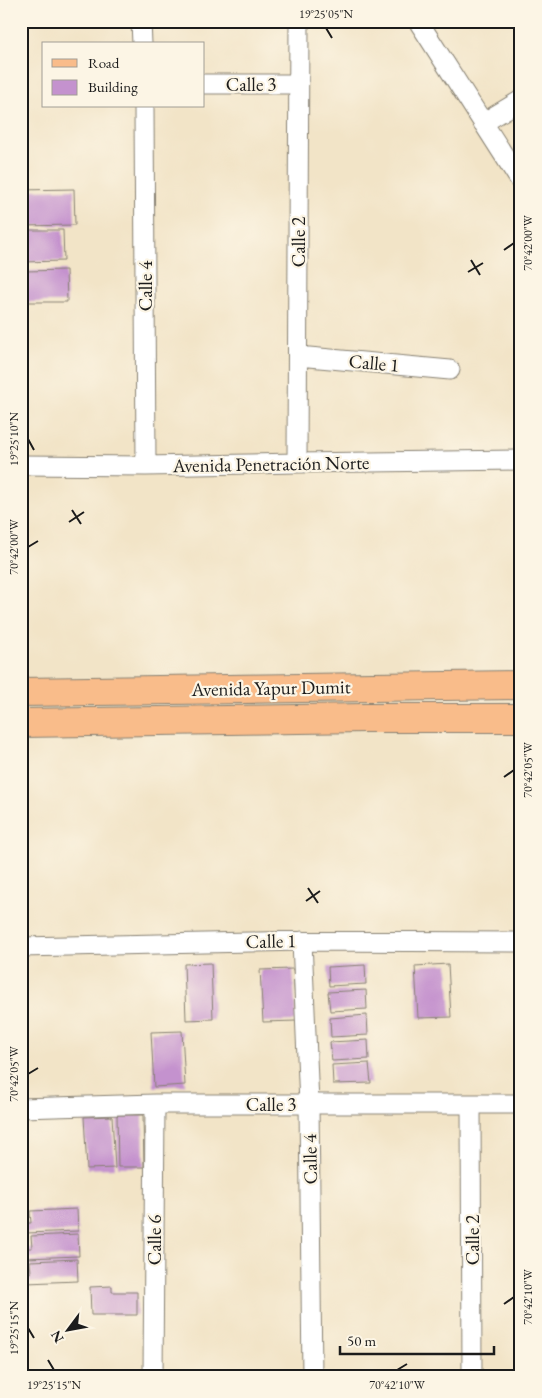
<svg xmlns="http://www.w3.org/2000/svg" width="542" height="1398" viewBox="0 0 542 1398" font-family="'EB Garamond',serif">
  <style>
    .building { fill: #c492ce }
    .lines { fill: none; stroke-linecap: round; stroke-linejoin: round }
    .minor-casing { stroke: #878072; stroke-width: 21 }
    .primary-casing { stroke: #878072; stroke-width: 30 }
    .minor { stroke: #fff; stroke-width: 19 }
    .primary { stroke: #f9bc8a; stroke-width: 28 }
    .ticks { fill: none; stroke: #1c1c1c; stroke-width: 2 }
    .labels { text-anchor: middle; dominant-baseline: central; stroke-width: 4.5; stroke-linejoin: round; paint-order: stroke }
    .street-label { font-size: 19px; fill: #1c1c1c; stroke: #fcf5e5 }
    .neatline { fill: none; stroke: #1c1c1c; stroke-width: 2 }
    .ticks-label { font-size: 12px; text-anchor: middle; fill: #1c1c1c }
  </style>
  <rect width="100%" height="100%" fill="#fcf5e5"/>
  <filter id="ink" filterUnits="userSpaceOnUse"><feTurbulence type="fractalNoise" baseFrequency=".02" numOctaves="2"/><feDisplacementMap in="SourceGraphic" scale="10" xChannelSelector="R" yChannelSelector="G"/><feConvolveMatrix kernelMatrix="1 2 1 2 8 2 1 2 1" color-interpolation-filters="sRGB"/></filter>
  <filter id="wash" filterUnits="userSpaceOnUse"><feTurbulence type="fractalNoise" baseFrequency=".0096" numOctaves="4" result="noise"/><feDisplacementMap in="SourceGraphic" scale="20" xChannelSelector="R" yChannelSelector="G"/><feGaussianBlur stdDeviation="1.12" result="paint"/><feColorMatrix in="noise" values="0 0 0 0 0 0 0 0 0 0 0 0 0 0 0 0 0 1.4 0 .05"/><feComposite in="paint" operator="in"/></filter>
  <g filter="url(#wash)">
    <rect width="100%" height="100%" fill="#f2e4c7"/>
    <g id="blocks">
      <path class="building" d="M74 189 75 225 21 226V190Z
        M21 230H63L64 261 21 262Z
        M66 270 67 302H21V283H25V271Z
        M211 963 213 1019 186 1020 184 964Z
        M448 964 451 1017 418 1018 415 966Z
        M365 965 366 984 329 986 328 967Z
        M293 969 296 1021 263 1022 260 970Z
        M366 990 367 1009 330 1011 328 992Z
        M367 1015 368 1035 331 1037 330 1018Z
        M182 1031 185 1085 154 1087 151 1032Z
        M368 1040 369 1059 332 1061 330 1042Z
        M369 1063 371 1083 333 1084 332 1065Z
        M117 1115H143L144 1167H118Z
        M112 1116 115 1168 87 1169 84 1117Z
        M77 1209 78 1231 26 1233 25 1223H31L30 1211Z
        M78 1234 79 1256 27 1258 26 1248H32L31 1236Z
        M77 1259 78 1281 26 1283 25 1273H31L30 1261Z
        M112 1286V1292H137V1315H91L90 1287Z"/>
    </g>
  </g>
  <g filter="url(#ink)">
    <use href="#blocks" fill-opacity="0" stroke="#878072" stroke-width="1"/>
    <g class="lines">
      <g class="minor-casing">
        <path id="minor" d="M141 21 142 44
          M418 21 521 182
          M204 84H298
          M144 106 146 466
          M483 123 521 100
          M298 356 450 370
          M297 463 299 21
          M21 465 146 466 297 463 521 460
          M302 941 309 1104 312 1377
          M21 947 302 941 521 942
          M471 1104 472 1377
          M21 1108 155 1104H521
          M153 1377 155 1104"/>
      </g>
      <g class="primary-casing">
        <path id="primary" d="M21 692 521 685
          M21 723 366 718H521"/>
      </g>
      <use href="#minor" class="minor"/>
      <use href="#primary" class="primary"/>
    </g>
  </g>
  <path class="ticks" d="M326 28 332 38M504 250 514 243M471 260 480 275M468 272 483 263M28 439 34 450M72 510 81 524M69 522 84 512M28 547 38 541M504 777 514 770M308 888 318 903M306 901 320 891M28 1074 38 1068M504 1304 514 1297M28 1328 34 1338M48 1360 54 1370M397 1370 407 1364"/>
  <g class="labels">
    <g class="street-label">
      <text x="251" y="84">Calle 3</text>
      <text transform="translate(298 242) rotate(-90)">Calle 2</text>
      <text transform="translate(145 286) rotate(-90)">Calle 4</text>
      <text transform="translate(374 363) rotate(5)">Calle 1</text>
      <text transform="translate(271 464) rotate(-1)">Avenida Penetración Norte</text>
      <text transform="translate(271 688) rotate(-1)">Avenida Yapur Dumit</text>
      <text transform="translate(271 941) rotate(-1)">Calle 1</text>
      <text x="271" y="1104">Calle 3</text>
      <text transform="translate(310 1159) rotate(-91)">Calle 4</text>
      <text transform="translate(154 1240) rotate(-90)">Calle 6</text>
      <text transform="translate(472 1240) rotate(-90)">Calle 2</text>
    </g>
  </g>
  <rect width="542" height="1398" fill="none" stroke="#fcf5e5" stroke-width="55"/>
  <rect x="42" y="42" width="162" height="65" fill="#fcf5e5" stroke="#a29e95"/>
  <rect x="52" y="59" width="25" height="8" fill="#f9bc8a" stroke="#a29e95"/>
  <text x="88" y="68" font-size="15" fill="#1c1c1c">Road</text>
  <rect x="52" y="80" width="25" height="15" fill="#c492ce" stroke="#a29e95"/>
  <text x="88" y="92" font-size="15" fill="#1c1c1c">Building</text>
  <g transform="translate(68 1330) rotate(238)" stroke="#fcf5e5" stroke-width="4" paint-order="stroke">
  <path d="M0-4L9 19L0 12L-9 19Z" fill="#1c1c1c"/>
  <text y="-8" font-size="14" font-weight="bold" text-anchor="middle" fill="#1c1c1c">N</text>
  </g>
  <path d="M340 1346v8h154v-8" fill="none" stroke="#1c1c1c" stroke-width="2.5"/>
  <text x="347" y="1346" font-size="15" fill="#1c1c1c" stroke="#fcf5e5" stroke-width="4" paint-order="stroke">50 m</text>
  <rect x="28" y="28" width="486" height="1342" class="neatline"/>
  <g class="ticks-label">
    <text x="326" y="18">19°25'05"N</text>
    <text transform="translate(528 243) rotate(-90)" y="4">70°42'00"W</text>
    <text transform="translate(14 439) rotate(-90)" y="4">19°25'10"N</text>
    <text transform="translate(14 547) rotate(-90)" y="4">70°42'00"W</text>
    <text transform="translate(528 770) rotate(-90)" y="4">70°42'05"W</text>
    <text transform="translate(14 1074) rotate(-90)" y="4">70°42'05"W</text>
    <text transform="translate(528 1297) rotate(-90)" y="4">70°42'10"W</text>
    <text transform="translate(14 1328) rotate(-90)" y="4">19°25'15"N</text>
    <text x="54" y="1389">19°25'15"N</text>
    <text x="397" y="1389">70°42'10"W</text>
  </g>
</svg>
